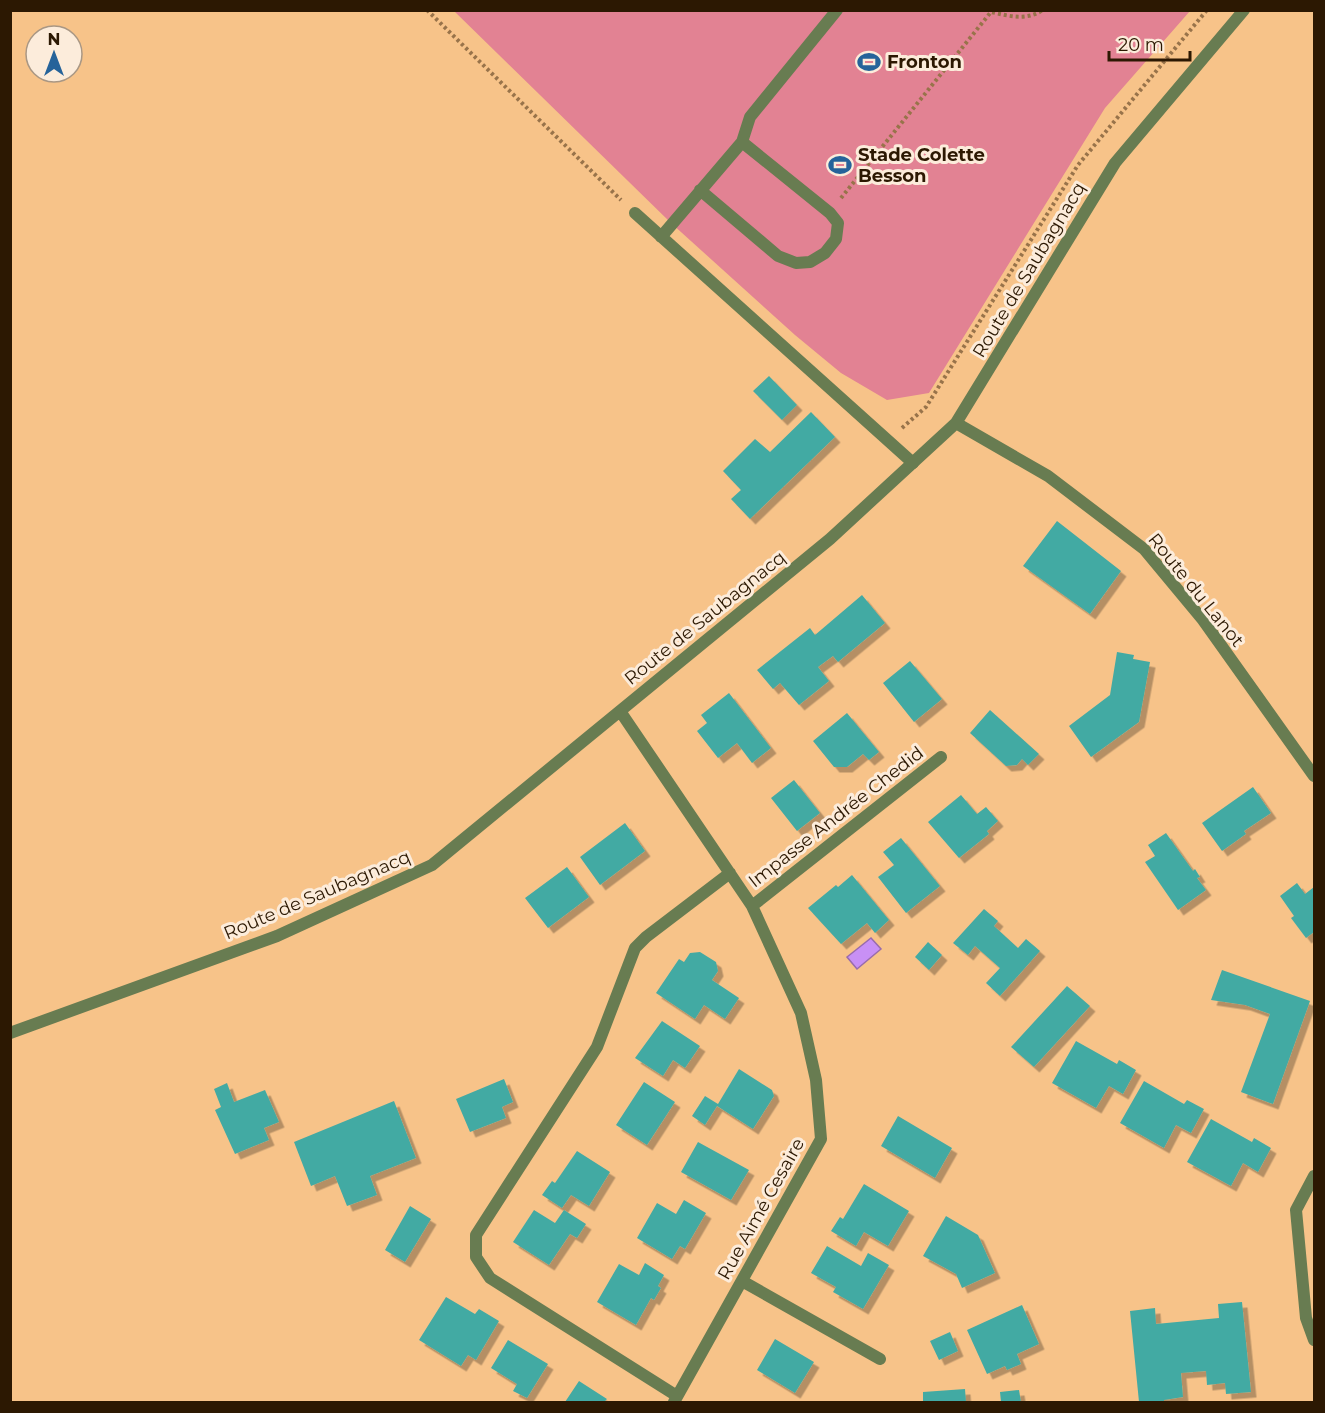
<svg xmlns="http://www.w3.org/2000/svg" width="1325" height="1413" viewBox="0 0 1325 1413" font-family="Montserrat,sans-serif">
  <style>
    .green { fill: #e28293 }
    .water { fill: #c890f5; stroke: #996cac; stroke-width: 1.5 }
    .building { fill: #43aaa3; filter: url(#shadow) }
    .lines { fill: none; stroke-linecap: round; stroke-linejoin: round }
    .path { stroke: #98734a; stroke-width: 4; stroke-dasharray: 3 3; stroke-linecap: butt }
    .lane { stroke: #687c51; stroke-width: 12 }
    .street { stroke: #687c51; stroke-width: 12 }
    .labels { text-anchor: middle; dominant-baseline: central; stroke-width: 6; stroke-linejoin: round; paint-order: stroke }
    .poi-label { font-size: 18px; font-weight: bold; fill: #2c1802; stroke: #fcecdb; text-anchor: start }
    .street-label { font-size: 18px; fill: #2c1802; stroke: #fcecdb }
  </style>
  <defs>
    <filter id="shadow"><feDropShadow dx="5.5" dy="5.5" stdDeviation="0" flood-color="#0004"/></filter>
  </defs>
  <rect width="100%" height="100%" fill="#f7c389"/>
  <path class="green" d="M454 11H1190L1105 108 929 393 887 400 841 373 795 335 671 223Z"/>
  <path class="water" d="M871 938 881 949 857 969 847 957Z"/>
  <path class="building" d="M769 376 797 405 782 420 753 391Z
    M811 412 835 437 750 519 731 499 741 490 723 471 755 439 770 452Z
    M1057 521 1121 571 1090 614 1023 566Z
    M862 595 885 623 838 662 833 656 818 667 829 681 799 705 780 683 773 689 757 670 810 628 815 635Z
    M1117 652 1134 655 1133 659 1150 662 1139 722 1091 757 1069 726 1110 695Z
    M910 661 942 699 914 722 883 683Z
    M729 693 771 748 752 763 737 743 718 758 697 731 707 723 701 715Z
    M990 710 1039 754 1028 765 1022 759 1017 765 1006 766 970 733Z
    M847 713 879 752 869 760 863 754 847 767H834L813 741Z
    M794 780 820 813 797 831 771 798Z
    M1253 787 1271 813 1244 831 1246 834 1222 851 1202 823Z
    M961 795 977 814 986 807 998 821 987 831 989 834 959 858 928 822Z
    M625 823 645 851 600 885 580 857Z
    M1166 833 1193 871 1195 869 1200 877 1197 878 1206 890 1178 910 1145 862 1155 856 1148 845Z
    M901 838 940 886 906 913 878 877 894 865 883 852Z
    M567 867 589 897 548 928 525 898Z
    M852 875 889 920 875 933 867 923 841 944 808 908 836 885 838 887Z
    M1297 883 1305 894 1314 887V932L1306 938 1291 918 1294 916 1280 896Z
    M984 909 998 921 994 926 1018 948 1026 939 1040 951 1000 996 986 983 1000 968 975 946 968 955 953 943Z
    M928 942 942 955 929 970 915 957Z
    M700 952 716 962 718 971 712 980 739 998 725 1019 704 1005 695 1019 656 993 679 959 684 962 690 953Z
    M1222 970 1310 1001 1273 1104 1241 1092 1270 1014 1245 1005 1211 1000Z
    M1067 986 1090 1006 1034 1067 1011 1047Z
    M662 1021 700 1046 685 1068 673 1060 663 1076 635 1058Z
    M1076 1041 1117 1064 1119 1060 1136 1070 1123 1094 1109 1086 1096 1108 1052 1083Z
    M739 1069 772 1090 774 1096 753 1129 717 1106 705 1125 692 1116 705 1096 718 1104Z
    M504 1079 513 1102 502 1107 506 1118 470 1132 456 1099Z
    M1144 1081 1184 1104 1187 1100 1204 1109 1191 1133 1176 1125 1164 1148 1120 1123Z
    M644 1082 675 1102 647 1145 616 1125Z
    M227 1083 234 1102 265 1090 279 1122 264 1128 269 1140 235 1154 215 1110 221 1107 214 1089Z
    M394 1101 416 1158 370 1176 377 1195 347 1206 335 1176 311 1186 294 1142Z
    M898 1116 952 1148 935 1178 881 1146Z
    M1211 1119 1252 1142 1254 1138 1271 1148 1258 1172 1243 1163 1231 1186 1187 1162Z
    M698 1142 749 1170 731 1200 681 1172Z
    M577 1151 610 1172 589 1206 571 1195 562 1208 542 1195 552 1181 555 1183Z
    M864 1184 909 1211 888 1246 864 1232 856 1246 831 1231 840 1217 843 1219Z
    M684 1200 706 1213 685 1249 680 1246 672 1259 637 1238 657 1203 676 1214Z
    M410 1206 431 1219 405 1262 385 1250Z
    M534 1210 555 1223 564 1210 586 1224 577 1238 570 1234 549 1265 513 1242Z
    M946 1216 978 1235 995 1273 962 1288 956 1274 923 1256Z
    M827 1246 861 1266 868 1253 889 1265 863 1309 833 1292 836 1287 811 1273Z
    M645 1263 664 1275 658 1286 661 1288 654 1300 651 1298 636 1325 597 1302 619 1264 639 1275Z
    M446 1297 475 1314 479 1309 499 1321 476 1360 468 1355 461 1366 419 1340Z
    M1242 1302 1251 1392 1226 1394 1225 1383 1207 1385 1206 1371 1181 1373 1183 1397 1164 1400V1402H1139L1130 1311 1155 1308 1156 1324 1219 1318 1218 1304Z
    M1022 1305 1039 1344 1017 1354 1021 1364 1007 1370 1005 1366 987 1374 967 1330Z
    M950 1332 958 1351 939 1360 930 1341Z
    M775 1339 814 1362 795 1393 757 1370Z
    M508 1340 548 1364 527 1398 513 1391 517 1384 491 1368Z
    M579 1381 607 1399 604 1402H565Z
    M965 1389 966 1402H923V1392Z
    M1019 1390 1021 1402H1001L1000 1392Z"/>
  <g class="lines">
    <path class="path" d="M427 10 621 200
      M841 198 991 12C1009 16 1026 21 1043 10
      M902 428 926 407 1078 165 1207 10"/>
    <path class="lane" d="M700 190 778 256 796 263 810 262 825 253 836 239 838 223 830 213 742 142
      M635 213 913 463
      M661 237 742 142 750 117 837 10"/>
    <path class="street" d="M956 423 1048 476 1144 549 1203 620 1314 776
      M620 711 752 906 801 1013 816 1080 821 1139 674 1402
      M752 906 941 757
      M10 1033 277 936 432 865 830 539 956 423 1115 163 1244 10
      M1314 1176 1296 1210 1306 1318 1314 1340
      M742 1281 880 1359
      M677 1396 490 1278 476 1257V1235L597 1047 635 948 646 937 730 873"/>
  </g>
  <defs>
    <g id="stadium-bare" transform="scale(1.8)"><path d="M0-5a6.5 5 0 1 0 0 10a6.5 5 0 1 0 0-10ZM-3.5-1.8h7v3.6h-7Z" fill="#26639a" stroke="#fcecdb" stroke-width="2.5" paint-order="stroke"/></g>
  </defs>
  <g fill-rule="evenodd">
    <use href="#stadium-bare" x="869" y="62"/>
    <use href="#stadium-bare" x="840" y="165"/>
  </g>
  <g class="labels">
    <g class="poi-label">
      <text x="887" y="62">Fronton</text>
      <text x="858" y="155">Stade Colette<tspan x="858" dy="21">Besson</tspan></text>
    </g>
    <g class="street-label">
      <text transform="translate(1029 270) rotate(-59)">Route de Saubagnacq</text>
      <text transform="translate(1196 590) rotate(51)">Route du Lanot</text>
      <text transform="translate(705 618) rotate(-39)">Route de Saubagnacq</text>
      <text transform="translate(836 817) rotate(-38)">Impasse Andrée Chedid</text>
      <text transform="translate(317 895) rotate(-23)">Route de Saubagnacq</text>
      <text transform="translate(761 1209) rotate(-61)">Rue Aimé Cesaire</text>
    </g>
  </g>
  <rect width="1325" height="1413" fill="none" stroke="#2c1802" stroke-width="24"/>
  <g transform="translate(54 54)"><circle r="28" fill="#fcecdb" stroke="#a99784" stroke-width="1.5"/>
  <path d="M0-4.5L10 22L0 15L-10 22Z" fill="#26639a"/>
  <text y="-9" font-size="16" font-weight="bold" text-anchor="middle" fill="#2c1802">N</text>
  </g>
  <path d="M1109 51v9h81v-9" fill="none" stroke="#2c1802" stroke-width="3"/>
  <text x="1118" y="51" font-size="18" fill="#2c1802" stroke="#fcecdb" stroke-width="4.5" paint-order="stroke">20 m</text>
</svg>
